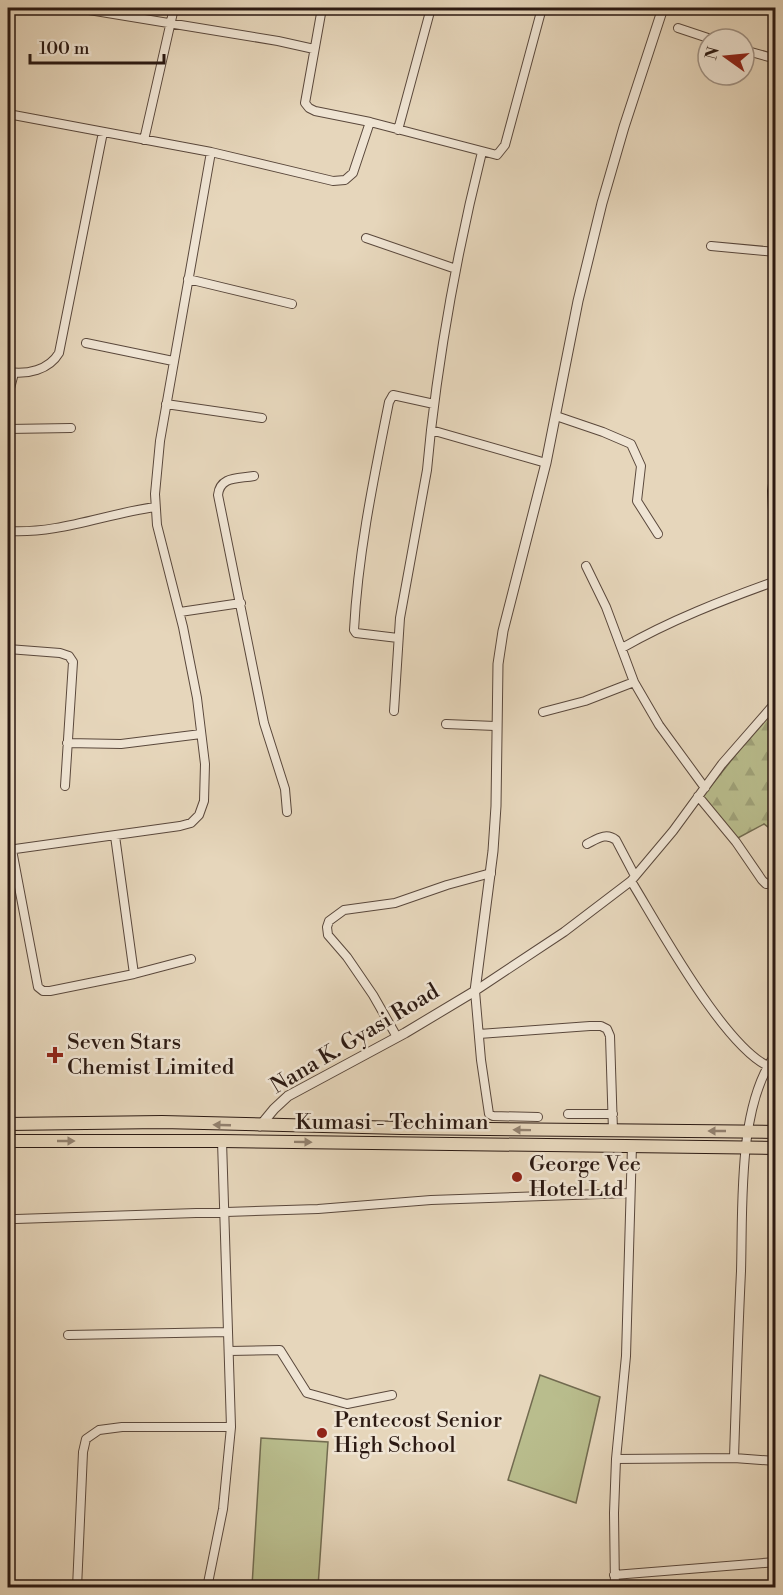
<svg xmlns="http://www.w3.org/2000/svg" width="783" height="1595" viewBox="0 0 783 1595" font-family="'Libre Bodoni',serif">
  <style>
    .forest { fill: url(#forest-firs); stroke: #726b50; stroke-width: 1.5 }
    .green { fill: #b9bd8d; stroke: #726b50; stroke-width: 1.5 }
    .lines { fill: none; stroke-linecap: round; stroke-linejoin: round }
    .minor-casing { stroke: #5a483c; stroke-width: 10 }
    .tertiary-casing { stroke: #5a483c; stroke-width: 11 }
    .trunk-casing { stroke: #2b1912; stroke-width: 14 }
    .minor { stroke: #efe4d3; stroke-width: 8 }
    .tertiary { stroke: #efe4d3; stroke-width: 9 }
    .trunk { stroke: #e6d6bb; stroke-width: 12 }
    .oneway { fill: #92816f }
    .poi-dot { fill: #8f2418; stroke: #efe4d3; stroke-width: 2 }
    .labels { text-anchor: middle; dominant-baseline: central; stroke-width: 5; stroke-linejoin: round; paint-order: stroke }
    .street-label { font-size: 22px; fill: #2b1912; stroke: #efe4d3 }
    .poi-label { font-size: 22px; fill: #2b1912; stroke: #efe4d3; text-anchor: start }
  </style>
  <defs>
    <pattern id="forest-firs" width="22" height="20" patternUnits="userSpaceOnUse" patternTransform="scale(1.5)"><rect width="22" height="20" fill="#b9bd8d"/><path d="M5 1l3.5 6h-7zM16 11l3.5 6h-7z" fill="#9fa279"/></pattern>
  </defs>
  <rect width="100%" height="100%" fill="#e6d6bb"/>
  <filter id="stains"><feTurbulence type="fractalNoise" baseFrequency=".00333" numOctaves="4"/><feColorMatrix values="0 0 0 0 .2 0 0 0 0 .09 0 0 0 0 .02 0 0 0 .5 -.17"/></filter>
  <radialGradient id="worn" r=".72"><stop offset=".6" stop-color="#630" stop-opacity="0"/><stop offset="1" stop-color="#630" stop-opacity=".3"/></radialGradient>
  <path class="forest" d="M775 708V822L768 827 764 824 736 839 703 796 756 729Z"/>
  <path class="green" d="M540 1375 600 1397 576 1503 508 1480Z
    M261 1438 328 1442 318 1587 252 1586Z"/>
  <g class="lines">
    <g class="minor-casing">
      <path id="minor" d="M77 8 278 41 314 49
        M322 8 305 103 309 108 315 111 370 122
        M678 28 711 39
        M744 50 776 59
        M8 114 211 152 333 181 345 180 353 173 370 122 497 155 505 145 542 8
        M398 130 431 8
        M144 140 174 8
        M482 152C459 244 442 336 431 430L546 463
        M366 238 456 269
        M711 246 776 252
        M188 279 292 304
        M86 343 173 361
        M8 372C27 375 49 370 59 353L103 132
        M8 396 14 373
        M166 404 262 418
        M556 416 603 432 631 444 641 466 637 501 658 534
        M8 429 71 428
        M776 463 772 491 776 569
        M254 476C238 479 220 476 218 495L264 723 285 789 287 812
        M8 531C59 534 105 514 155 507
        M586 566 606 607 634 682 659 725 705 788
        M180 612 241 603
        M398 638 356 633 354 630C358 553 374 477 389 402L393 395 434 404
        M622 648C671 620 723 600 776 581
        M8 649 60 653 69 656 73 662 65 786
        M394 711 400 618 427 470 431 430
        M543 712 585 701 634 682
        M446 724 495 726
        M67 743 121 744 201 734
        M698 796 736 842 762 880 766 884 776 883
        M115 836 134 974
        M587 844C597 839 606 832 616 840L635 876
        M8 850 180 826 191 823 199 815 204 801 205 764 197 698 183 627 157 525 155 494 160 441 211 152
        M12 850 38 987 43 991H50L134 974 191 959
        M631 881C657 923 730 1059 776 1069
        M479 1034 590 1026H601L607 1029 610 1036 613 1131
        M397 1037 373 995 347 957 328 935 327 927 329 921 344 910 395 903 447 885 491 873
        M568 1114H613
        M538 1117 493 1116 489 1114 481 1060 475 991 564 932 631 881 673 831 722 764 776 702
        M16 1219 318 1209 431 1200 630 1193
        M68 1335 228 1332
        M229 1351 280 1350 307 1393 347 1404 392 1395
        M734 1458C736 1396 738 1334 741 1271 743 1208 737 1105 776 1054
        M616 1459 734 1458 776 1461
        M614 1575 776 1562
        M77 1588 83 1452 86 1439 99 1430 122 1427H231
        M207 1588 223 1509 231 1427 222 1141
        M615 1588 614 1513 616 1459 626 1356 632 1145"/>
    </g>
    <g class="tertiary-casing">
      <path id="tertiary" d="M260 1126 274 1109 288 1096 405 1033 475 991 493 851 496 806 498 664 503 631 546 463 578 301 602 203 624 127 663 8"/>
    </g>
    <g class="trunk-casing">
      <path id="trunk" d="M8 1124 162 1122 402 1128 776 1132
        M8 1141H222L776 1148"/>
    </g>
    <use href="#minor" class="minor"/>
    <use href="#tertiary" class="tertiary"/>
    <use href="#trunk" class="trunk"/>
  </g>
  <defs><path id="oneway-solid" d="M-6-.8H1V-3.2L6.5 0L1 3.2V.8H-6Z" transform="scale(1.5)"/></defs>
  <g class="oneway">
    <use href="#oneway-solid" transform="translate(222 1125) rotate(-178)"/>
    <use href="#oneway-solid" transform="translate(522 1130) rotate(-179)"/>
    <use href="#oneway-solid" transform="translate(717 1131) rotate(-180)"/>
    <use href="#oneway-solid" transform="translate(66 1141)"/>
    <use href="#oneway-solid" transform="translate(303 1142) rotate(1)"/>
  </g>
  <g class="poi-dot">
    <path d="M52 1046h6v6h6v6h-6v6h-6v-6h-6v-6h6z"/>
    <circle cx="517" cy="1177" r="6"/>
    <circle cx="322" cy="1433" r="6"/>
  </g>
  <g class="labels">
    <g class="street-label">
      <text transform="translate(355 1039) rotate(-31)">Nana K. Gyasi Road</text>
      <text x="392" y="1122">Kumasi - Techiman</text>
    </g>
    <g class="poi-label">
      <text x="67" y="1042">Seven Stars<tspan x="67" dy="25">Chemist Limited</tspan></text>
      <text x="529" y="1164">George Vee<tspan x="529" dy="25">Hotel Ltd</tspan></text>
      <text x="334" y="1420">Pentecost Senior<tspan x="334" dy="25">High School</tspan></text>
    </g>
  </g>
  <rect width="783" height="1595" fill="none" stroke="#e6d6bb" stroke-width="30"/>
  <rect x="9" y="9" width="765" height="1577" fill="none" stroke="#2b1912" stroke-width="3"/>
  <rect x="15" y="15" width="753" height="1565" fill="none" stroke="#2b1912" stroke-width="1.5"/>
  <g transform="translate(726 57) rotate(285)"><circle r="28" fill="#efe4d3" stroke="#a19386" stroke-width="1.5"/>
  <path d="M0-4.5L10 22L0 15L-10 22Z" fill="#8f2418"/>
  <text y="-9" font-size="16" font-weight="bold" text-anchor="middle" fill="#2b1912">N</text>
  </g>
  <path d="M30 54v9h134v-9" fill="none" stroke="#2b1912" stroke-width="3"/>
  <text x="39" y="54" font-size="18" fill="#2b1912" stroke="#efe4d3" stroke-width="4.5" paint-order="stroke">100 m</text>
  <rect width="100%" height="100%" filter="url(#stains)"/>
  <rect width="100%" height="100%" fill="url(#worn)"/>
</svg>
